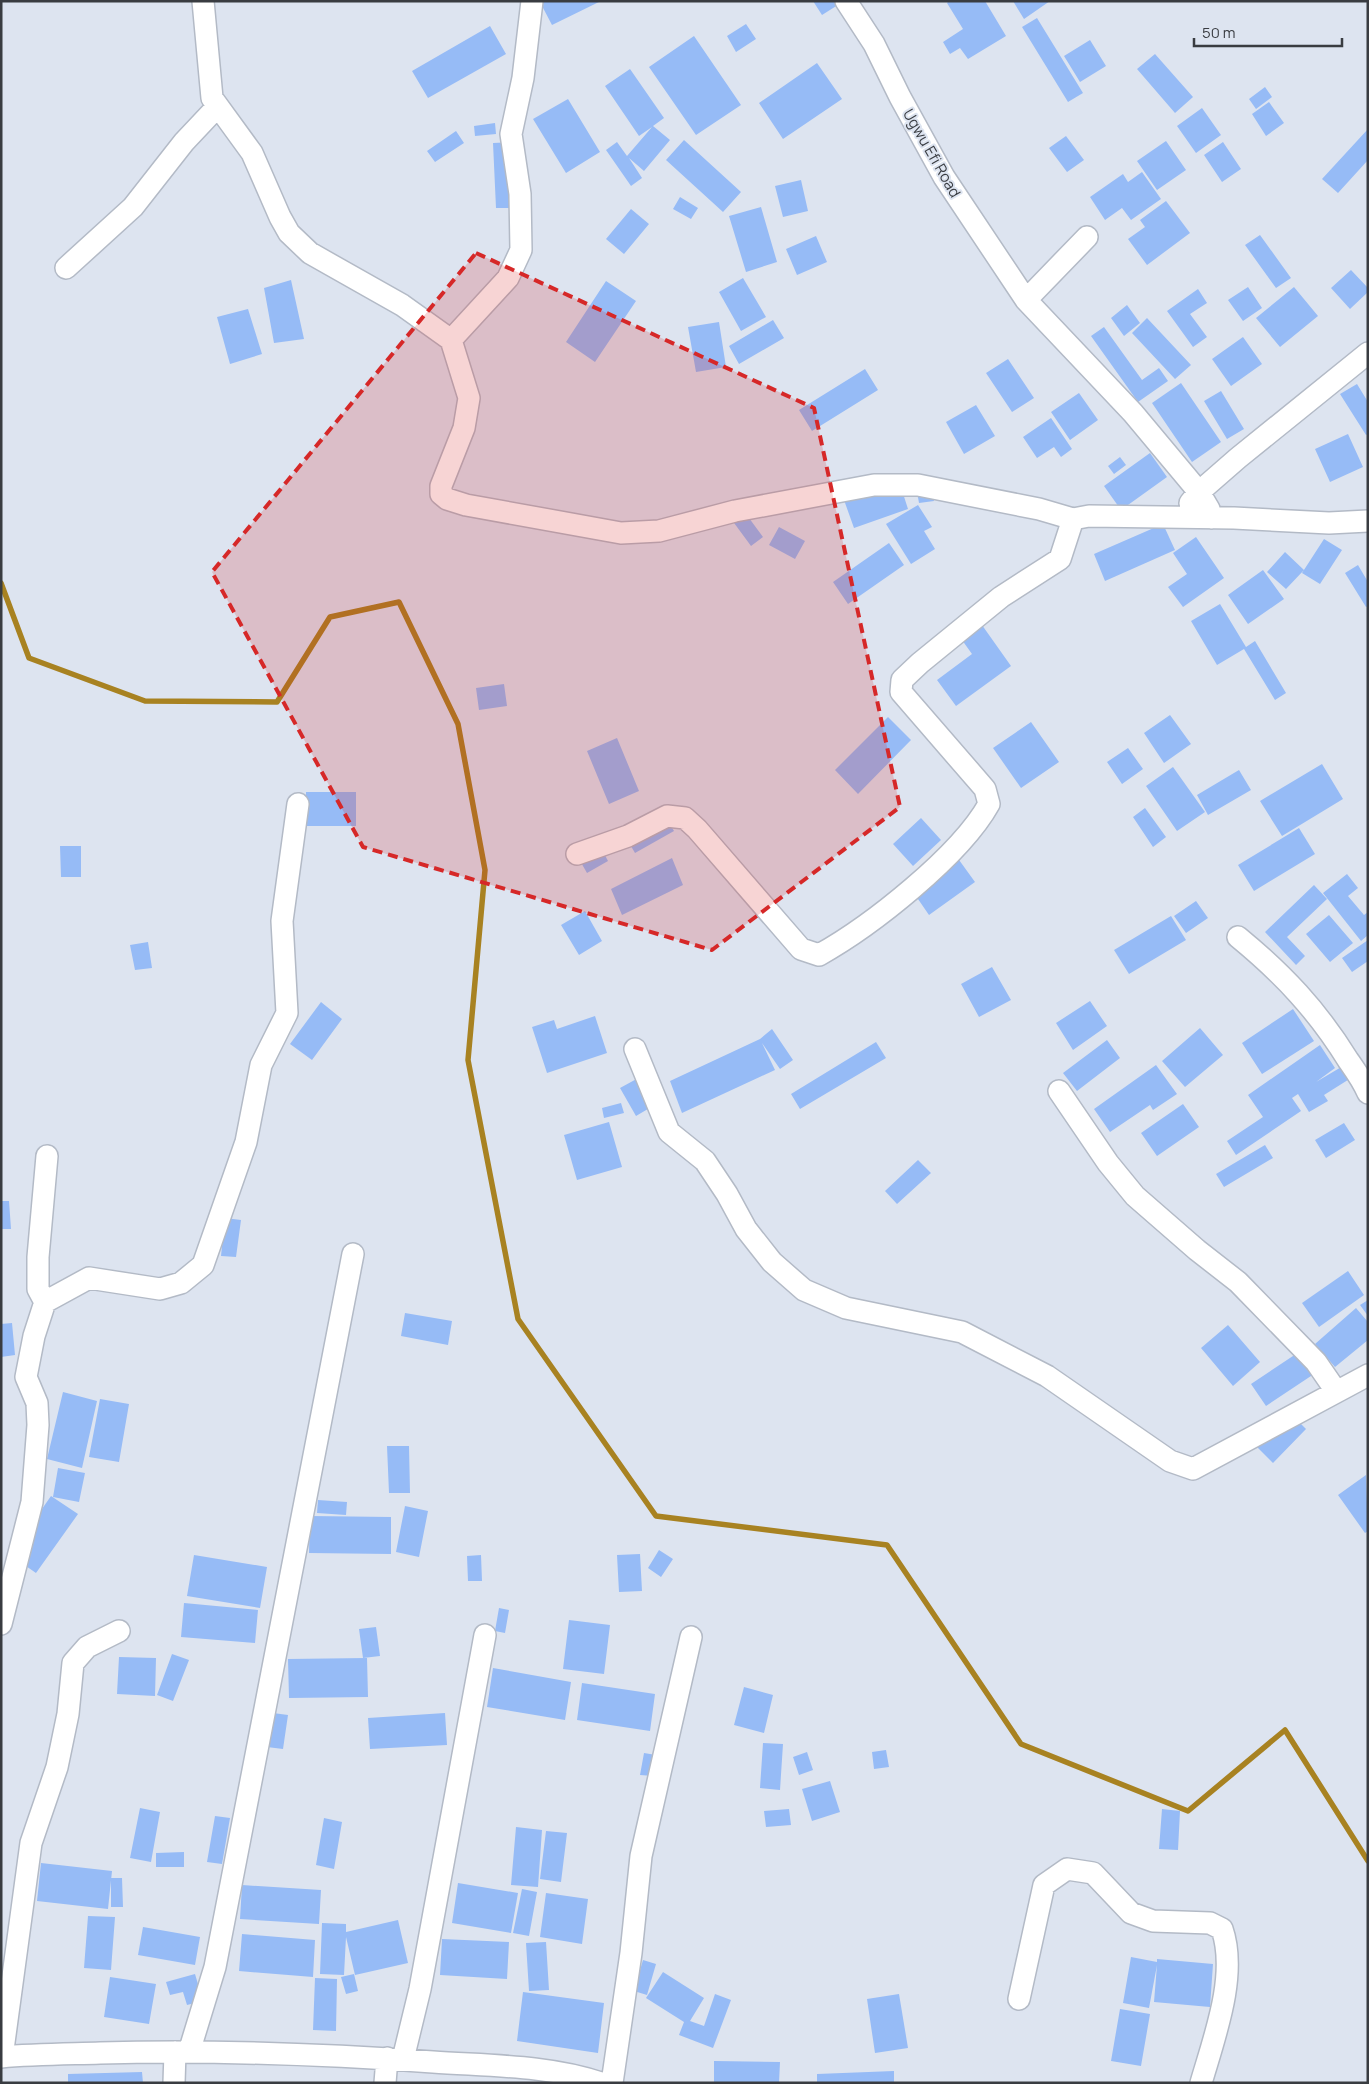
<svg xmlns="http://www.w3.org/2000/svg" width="1369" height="2084" viewBox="0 0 1369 2084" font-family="Manrope,sans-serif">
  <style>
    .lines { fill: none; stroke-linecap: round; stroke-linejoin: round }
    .stream { stroke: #a88221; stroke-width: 5.5 }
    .building { fill: #96bbf6 }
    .minor-casing { stroke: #b3bac6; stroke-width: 24 }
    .minor { stroke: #fff; stroke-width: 21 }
    .marked { fill: #d62828; fill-opacity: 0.2; stroke: #d62828; stroke-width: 4; stroke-dasharray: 10 6; stroke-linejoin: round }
    .labels { text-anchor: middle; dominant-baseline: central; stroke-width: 4; stroke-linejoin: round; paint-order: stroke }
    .street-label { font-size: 15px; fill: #393c41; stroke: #dde4f0 }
  </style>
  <rect width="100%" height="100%" fill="#dde4f0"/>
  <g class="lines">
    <path class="stream" d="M1 583 29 658 145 701 277 702 330 617 399 602 458 724 485 870 468 1060 518 1319 656 1516 887 1545 1021 1744 1188 1811 1285 1730 1368 1861"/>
  </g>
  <path class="building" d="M546 1H601L552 25 541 4Z
    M813 1H840L841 3 822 15Z
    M949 1H985L1006 36 968 59 960 48 950 54 943 42 963 29 947 3Z
    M1013 1H1050L1024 19Z
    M1037 18 1083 93 1068 102 1022 27Z
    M746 24 756 39 736 52 727 36Z
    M490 26 506 54 428 98 412 71Z
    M694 36 741 105 696 135 649 67Z
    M1090 40 1106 66 1080 82 1064 56Z
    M1155 54 1193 97 1175 113 1137 69Z
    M817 63 842 99 783 139 759 103Z
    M630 69 664 118 653 126 670 140 644 171 629 158 642 178 631 186 606 150 617 142 627 156 652 127 639 136 605 86Z
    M1265 87 1272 97 1256 109 1249 99Z
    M568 99 600 152 566 173 533 119Z
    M1269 102 1284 123 1266 136 1252 114Z
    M1202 108 1221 135 1196 153 1177 126Z
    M495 123 496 134 475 136 474 126Z
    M1368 129V160L1338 193 1322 179Z
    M456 131 464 143 435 162 427 151Z
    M1066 136 1084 160 1067 172 1049 148Z
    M684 140 741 192 723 212 666 160Z
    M1166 141 1186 170 1157 190 1137 161Z
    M513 142 515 208H496L493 143Z
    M1223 142 1241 169 1222 182 1204 155Z
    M1142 172 1161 199 1131 220 1122 208 1105 220 1090 197 1123 174 1128 182Z
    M801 180 808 211 783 217 775 186Z
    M680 197 698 208 691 219 673 209Z
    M1166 201 1190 233 1147 265 1128 239 1145 227 1140 220Z
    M761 207 777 262 746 272 729 216Z
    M631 209 649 224 624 254 606 239Z
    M1260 235 1291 278 1276 288 1245 245Z
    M816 236 827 262 797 275 786 249Z
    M1351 270 1368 288V292L1350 309 1331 288Z
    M743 278 766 317 741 331 719 292Z
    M291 280 304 339 274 343 264 288Z
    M606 281 636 301 595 362 566 342Z
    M1248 287 1262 308 1243 321 1228 300Z
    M1294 287 1318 316 1280 347 1256 318Z
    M1198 289 1207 303 1190 314 1207 337 1193 347 1167 311Z
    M1127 305 1140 323 1124 336 1111 318Z
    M248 309 262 354 230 364 217 317Z
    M1147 318 1191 365 1175 379 1132 333Z
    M773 320 784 338 739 364 729 346Z
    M719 322 726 367 696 372 688 327Z
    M1104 327 1142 380 1159 368 1168 381 1138 402 1091 336Z
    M1243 337 1262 364 1231 386 1212 359Z
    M1008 359 1034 398 1012 412 986 373Z
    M865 369 878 390 812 431 799 410Z
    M1181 383 1221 442 1192 462 1152 403Z
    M1357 384 1368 402V434L1366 435 1340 394Z
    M1221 391 1244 429 1227 439 1204 401Z
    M1079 393 1098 420 1070 440 1051 412Z
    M976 405 995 436 964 454 946 422Z
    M1051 418 1072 449 1061 457 1054 447 1037 458 1023 437Z
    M1348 434 1363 467 1330 482 1315 449Z
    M1150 453 1167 477 1121 510 1104 486Z
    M1120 457 1126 465 1114 474 1108 466Z
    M899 481 908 509 854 528 844 500Z
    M931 484 934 501 919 503 916 486Z
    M738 503 763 537 751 546 726 512Z
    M918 505 932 527 924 531 935 549 911 564 886 524Z
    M1163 524 1175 550 1105 581 1094 554Z
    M779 527 805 541 795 559 769 545Z
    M1196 537 1224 578 1183 607 1168 587 1187 574 1173 553Z
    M1324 539 1342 550 1320 584 1302 573Z
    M889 543 904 565 848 604 833 582Z
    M1285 552 1304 570 1286 589 1267 572Z
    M1358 565 1368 582V606L1366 607 1345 573Z
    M1263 570 1284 599 1248 624 1228 595Z
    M1220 604 1246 647 1255 641 1286 693 1275 700 1244 649 1217 665 1191 621Z
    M977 618 1011 666 956 706 937 680 972 654 957 633Z
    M504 684 507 706 479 710 476 688Z
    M1170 715 1191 744 1164 763 1144 733Z
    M888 717 911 740 858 794 835 770Z
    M1031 722 1059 762 1021 788 993 748Z
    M617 738 639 791 609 804 587 751Z
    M1128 748 1143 769 1122 784 1107 762Z
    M1322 764 1343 799 1282 836 1260 801Z
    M1173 767 1205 812 1177 831 1146 786Z
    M1239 770 1251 790 1208 815 1197 795Z
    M306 792H356V826H306Z
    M1145 808 1166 837 1153 847 1133 817Z
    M921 818 941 840 913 866 893 844Z
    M667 819 674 831 635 853 628 841Z
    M1299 828 1315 854 1254 891 1238 865Z
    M597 840 608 861 587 873 575 852Z
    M60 846H81V877H61Z
    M954 853 975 882 929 915 909 886Z
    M672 858 683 885 622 915 611 889Z
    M1347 874 1358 888 1348 896 1364 915 1368 912V935L1361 941 1323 893Z
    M1314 885 1327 899 1287 937 1305 956 1296 965 1265 932Z
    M1196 901 1208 918 1186 933 1174 916Z
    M585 911 602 941 579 955 561 925Z
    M1329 915 1353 943 1330 962 1306 934Z
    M1171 916 1186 940 1129 974 1114 950Z
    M1368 940V961L1352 972 1342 958Z
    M148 942 152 968 135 970 130 945Z
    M992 967 1011 1000 979 1017 961 984Z
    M1090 1001 1107 1026 1073 1050 1056 1023Z
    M321 1002 342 1019 312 1060 290 1044Z
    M1293 1009 1314 1041 1262 1074 1242 1043Z
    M595 1016 607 1053 547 1073 532 1027 554 1020 557 1029Z
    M1200 1028 1223 1055 1185 1087 1162 1061Z
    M772 1029 793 1060 780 1069 762 1043 775 1070 682 1113 670 1081 760 1039Z
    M1107 1040 1120 1058 1077 1091 1063 1073Z
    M876 1042 886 1058 800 1109 791 1094Z
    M1320 1045 1335 1068 1316 1082 1343 1066 1351 1078 1324 1095 1328 1101 1309 1112 1298 1094 1292 1098 1301 1111 1236 1155 1227 1141 1263 1117 1248 1095Z
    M1156 1065 1177 1094 1153 1110 1150 1105 1110 1132 1094 1109Z
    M642 1076 658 1103 636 1116 620 1088Z
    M621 1103 624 1113 604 1118 602 1108Z
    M1183 1104 1199 1127 1157 1156 1141 1133Z
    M609 1122 622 1167 577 1180 564 1135Z
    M1344 1123 1355 1140 1326 1158 1315 1140Z
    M1265 1145 1273 1158 1224 1187 1216 1174Z
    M918 1160 931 1173 897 1204 885 1191Z
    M1 1201H9L11 1229H1Z
    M225 1218 241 1220 236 1257 221 1256Z
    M1348 1271 1364 1295 1319 1327 1302 1303Z
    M1368 1300V1316L1360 1305Z
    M1356 1308 1368 1322V1340L1335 1367 1315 1344Z
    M405 1313 452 1321 448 1345 401 1336Z
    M12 1323 15 1355 1 1357V1324Z
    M1228 1325 1260 1362 1233 1386 1201 1348Z
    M1299 1352 1314 1374 1266 1406 1251 1384Z
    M63 1392 97 1401 82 1468 47 1459Z
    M100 1399 129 1404 119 1462 89 1457Z
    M1284 1407 1306 1429 1273 1463 1251 1441Z
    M387 1446H409L410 1493H389Z
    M58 1468 85 1473 79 1502 53 1497Z
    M1366 1475 1368 1531 1365 1533 1338 1495Z
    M51 1496 78 1514 36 1573 10 1555Z
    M318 1500 347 1502 346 1515 317 1513Z
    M405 1506 428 1511 419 1557 396 1552Z
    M310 1516 391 1517V1554L309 1553Z
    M659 1550 673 1559 661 1577 648 1568Z
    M640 1554 642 1591 619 1592 617 1555Z
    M194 1555 267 1567 260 1608 187 1596Z
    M481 1555 482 1581H468L467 1556Z
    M184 1603 258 1610 255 1643 181 1637Z
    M499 1608 509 1610 505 1633 495 1631Z
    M569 1620 610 1625 604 1674 563 1669Z
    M376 1627 380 1656 363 1658 359 1629Z
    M172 1654 189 1660 173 1701 157 1695Z
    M119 1657 156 1658 155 1696 117 1694Z
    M367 1658 368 1697 289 1698 288 1659Z
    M493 1668 571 1682 565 1720 487 1707Z
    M582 1683 655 1694 650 1731 577 1720Z
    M744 1687 773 1695 764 1733 734 1725Z
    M273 1713 288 1715 283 1749 267 1747Z
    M445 1713 447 1745 370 1749 368 1718Z
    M763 1743 783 1744 780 1790 760 1788Z
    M886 1750 889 1767 874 1769 872 1752Z
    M807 1752 813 1770 799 1775 793 1757Z
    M644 1753 656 1755 653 1776 640 1775Z
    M830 1781 840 1812 812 1821 802 1789Z
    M140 1808 160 1812 151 1862 130 1858Z
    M789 1809 791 1825 766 1827 764 1811Z
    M1162 1809 1180 1811 1178 1850 1159 1849Z
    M215 1816 230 1818 222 1864 207 1862Z
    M324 1818 342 1822 334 1869 316 1865Z
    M516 1827 542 1830 538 1887 511 1885Z
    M546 1831 567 1833 561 1882 540 1879Z
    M184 1852V1867H156V1853Z
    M41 1863 112 1871 108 1909 37 1901Z
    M111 1878H122L123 1907H111Z
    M458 1883 518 1893 511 1933 452 1923Z
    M242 1885 321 1890 319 1924 240 1919Z
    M522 1889 537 1892 529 1936 513 1933Z
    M546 1893 588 1899 582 1944 540 1937Z
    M88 1916 115 1917 111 1970 84 1968Z
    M398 1920 408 1963 355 1975 346 1937 344 1975 320 1974 322 1923 346 1924V1932Z
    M143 1927 200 1937 195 1965 138 1955Z
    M242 1934 315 1940 313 1977 239 1971Z
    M442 1939 509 1942 507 1979 440 1975Z
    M546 1942 549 1990 529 1991 526 1943Z
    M1131 1957 1157 1962V1959L1213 1964 1210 2007 1154 2002 1157 1965 1149 2008 1123 2003Z
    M643 1960 656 1964 647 1995 634 1991Z
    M663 1972 704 1998 690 2021 704 2026 715 1994 731 2000 713 2048 679 2035 684 2022 646 1998Z
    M195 1974 203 2001 187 2005 183 1992 170 1995 166 1982Z
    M354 1974 358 1991 346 1994 341 1977Z
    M110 1977 156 1984 149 2024 104 2017Z
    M315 1978 337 1979 336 2031 313 2030Z
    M523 1992 604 2003 598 2053 517 2041Z
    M899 1994 908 2048 875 2053 867 1999Z
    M1120 2009 1150 2014 1141 2066 1111 2061Z
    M714 2061 780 2062 779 2083H714Z
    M894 2071V2083H817V2074Z
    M142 2072 143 2083H68V2074Z"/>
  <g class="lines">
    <g class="minor-casing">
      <path id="minor" d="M203 1 212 98 252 153 280 217 289 233 310 253 402 305 451 340 469 398 464 428 441 486V494L447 499 466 505 621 533 659 531 735 511 874 485H918L1039 509 1073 519 1089 516 1234 518 1329 523 1368 521
        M846 1 874 44 900 97 944 177 1026 300 1133 413 1199 492 1209 509 1211 518
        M66 268 133 207 184 142 217 107
        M1026 300 1087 237
        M451 340 508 278 521 250 520 194 511 134 523 78 532 1
        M1190 503 1199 492 1238 458 1368 353
        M577 854 628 836 667 816 685 818 697 829 801 949 819 955C871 926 960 856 989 804L985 789 901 692 902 680 920 663 1001 597 1060 559 1073 519
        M1238 937C1283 974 1317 1010 1348 1060 1355 1070 1363 1081 1368 1093
        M635 1049 669 1132 705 1161 727 1194 746 1229 772 1262 804 1290 846 1308 962 1332 1047 1376 1170 1461 1193 1469 1368 1375
        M1059 1091 1108 1163 1135 1196 1197 1250 1238 1282 1316 1362 1336 1391
        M45 1302 38 1289V1257L47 1156
        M1 1624 32 1502 38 1425 37 1403 26 1377 34 1336 45 1302 89 1278 160 1289 181 1283 203 1265 246 1142 261 1065 287 1013 282 921 298 804
        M1019 1999 1044 1885 1067 1869 1093 1873 1131 1913 1153 1921 1210 1923 1222 1929C1238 1975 1214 2038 1201 2083
        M189 2052 215 1967 353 1254
        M1 2057C34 2054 67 2054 100 2053 211 2050 322 2054 433 2062 489 2066 548 2065 601 2083
        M2 2057 31 1843 57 1767 68 1714 73 1663 87 1647 119 1631
        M403 2059 420 1989 485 1635
        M174 2083 175 2052
        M385 2083 387 2058
        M612 2083 631 1953 641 1856 691 1637"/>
    </g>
    <use href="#minor" class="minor"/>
  </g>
  <path class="marked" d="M476 253 814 408 900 807 712 950 363 847 212 572Z"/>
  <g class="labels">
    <g class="street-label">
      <text transform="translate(932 153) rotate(60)">Ugwu Efi Road</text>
    </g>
  </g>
  <rect width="1369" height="2084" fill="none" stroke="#393c41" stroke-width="5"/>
  <path d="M1194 38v8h148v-8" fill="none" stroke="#393c41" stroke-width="2.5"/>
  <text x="1202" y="38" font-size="15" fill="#393c41" stroke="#dde4f0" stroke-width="4" paint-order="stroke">50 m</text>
</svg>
